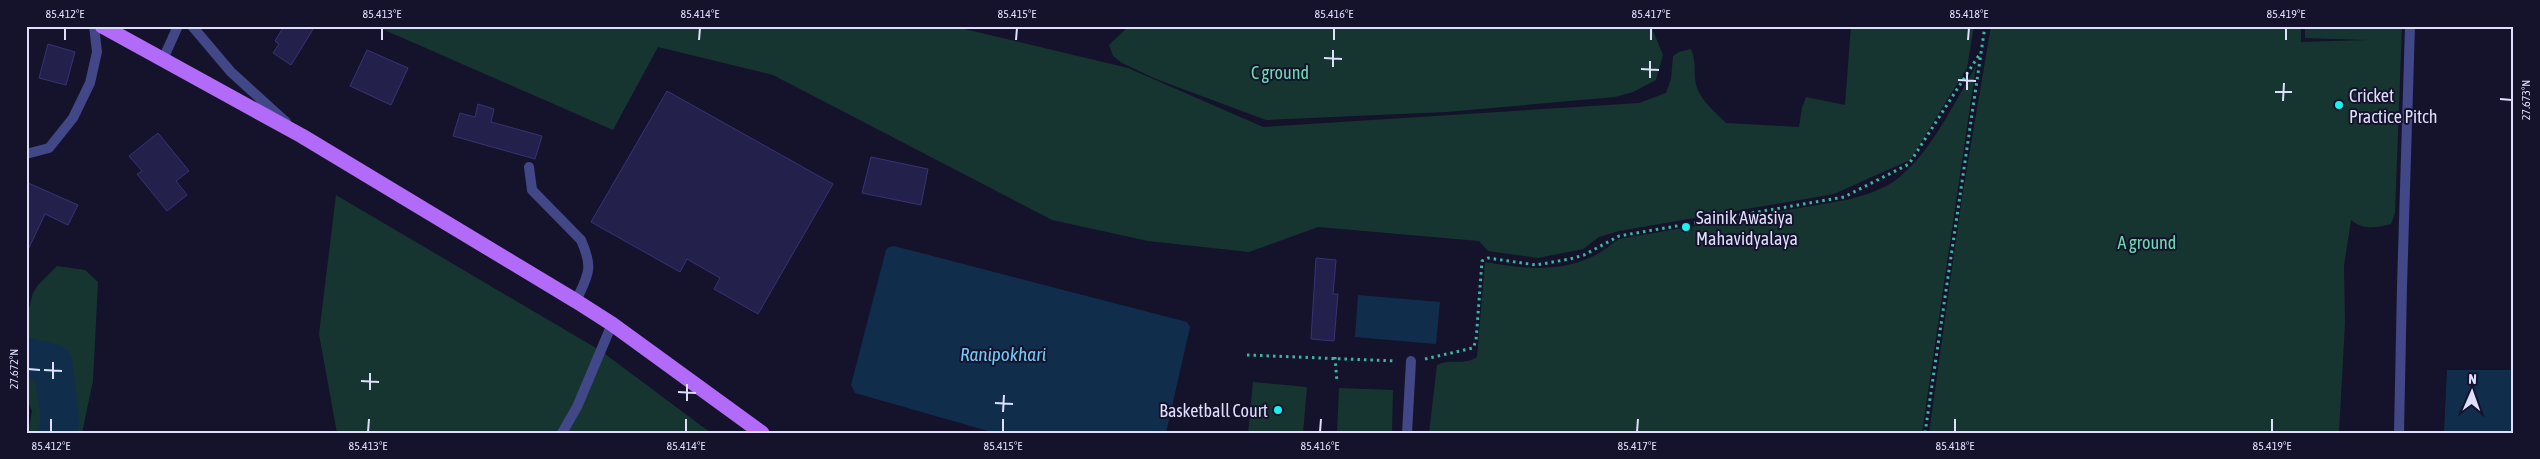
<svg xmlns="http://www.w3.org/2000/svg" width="2540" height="459" viewBox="0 0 2540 459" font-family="'Asap Condensed',sans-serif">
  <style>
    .green { fill: #163530 }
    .water { fill: #102e4c }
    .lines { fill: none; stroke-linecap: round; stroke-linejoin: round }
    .river { stroke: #102e4c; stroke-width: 39 }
    .building { fill: #23204b; stroke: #383376 }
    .path { stroke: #38b8a0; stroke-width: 3; stroke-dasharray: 2.5 4; stroke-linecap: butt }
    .lane { stroke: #414787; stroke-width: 10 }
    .street { stroke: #414787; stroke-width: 10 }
    .primary { stroke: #b26bf8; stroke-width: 15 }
    .ticks { fill: none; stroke: #dfdffd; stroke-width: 2 }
    .poi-dot { fill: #15f3ed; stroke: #14132b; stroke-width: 2 }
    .labels { text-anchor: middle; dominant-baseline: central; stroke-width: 4; stroke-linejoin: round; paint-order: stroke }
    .park-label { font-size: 18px; fill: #6cdcb2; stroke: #14132b }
    .poi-label { font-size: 18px; fill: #dfdffd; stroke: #14132b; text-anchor: start }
    .water-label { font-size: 19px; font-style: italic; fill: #72cbf8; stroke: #14132b }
    .neatline { fill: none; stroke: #dfdffd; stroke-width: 2 }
    .ticks-label { font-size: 12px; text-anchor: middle; fill: #dfdffd }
  </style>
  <rect width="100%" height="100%" fill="#14132b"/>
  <path class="green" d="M381 26H952L1128 68 1263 127 1639 103 1666 93 1671 79 1673 56 1679 52 1691 49C1697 64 1693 71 1696 85 1700 100 1715 112 1726 123L1799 127 1802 108 1806 97 1845 105 1851 26H1974L1967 68 1910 160 1834 194 1619 231 1599 237 1583 249 1538 258 1488 251 1479 241 1318 227 1249 252 1148 241 1052 220 773 75 658 47 613 130 380 28Z
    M1129 26H1651L1663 55 1656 80 1633 92 1615 97 1446 112 1266 120 1156 79 1122 63 1113 56 1109 45Z
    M1991 26H2301V42L2367 40 2305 38V26H2402L2395 213 2391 224C2377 228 2363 230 2351 220L2344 266 2345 323 2339 433H1929L1962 197Z
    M1976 66 1922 433H1429L1437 365C1450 358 1464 366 1477 357L1485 262C1519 268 1556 273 1589 258 1600 254 1610 245 1619 239L1846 200C1862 196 1879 191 1893 182 1929 157 1954 103 1976 66Z
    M336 195 601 351 711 433H337L319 334Z
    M57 266 85 270 98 282 93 381 82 433H28L32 411 26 397V319L33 293 38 285Z
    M1253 382 1307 387 1303 433H1248Z
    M1339 388 1393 390 1392 433H1337Z"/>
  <path class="water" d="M894 246 1187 322 1190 327 1166 433H995L855 393 851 385 886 250 889 247Z
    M1358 295 1440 302 1436 344 1355 337Z
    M2447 370H2514V433H2444Z"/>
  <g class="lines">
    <path class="river" d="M26 357 53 364 60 421 57 433"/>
  </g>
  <path class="building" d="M284 26H315L291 65 273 53 279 44 275 41Z
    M48 44 75 52 66 85 39 78Z
    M367 50 408 68 391 105 350 86Z
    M667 91 833 184 758 314 714 289 720 278 687 259 680 272 591 222Z
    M478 104 494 109 491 122 542 136 535 159 453 136 460 113 475 117Z
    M158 133 189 171 176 181 187 195 167 211 137 174 142 171 129 156Z
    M871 157 928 169 921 205 862 193Z
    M26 182 78 205 68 225 45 214 26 254Z
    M1316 258 1336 260 1333 294H1338L1334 341 1311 339Z"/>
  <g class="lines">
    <path class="path" d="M1247 355 1396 361
      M1335 357 1337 382
      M1425 359 1473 348 1476 341 1482 261 1488 258 1536 265 1570 259 1584 255 1619 236 1844 197 1909 164 1981 52
      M1925 433 1985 26"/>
    <path class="lane" d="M26 154 49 148 73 118 90 83 97 52 94 26
      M529 167 532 190 581 240C594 269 588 275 576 301
      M2402 286 2410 26
      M562 433 577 407 612 324
      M1407 433 1411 361"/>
    <path class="street" d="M192 26 231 72 286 122
      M163 59 178 26
      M2399 433 2402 286"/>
    <path class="primary" d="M102 26 302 136 576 301 612 324 762 433"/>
  </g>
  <path class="ticks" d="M65 40V28M382 40V28M699 40 700 28M1016 40 1017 28M1334 40V28M1651 40V28M1968 40 1969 28M2286 40V28M1324 58 1342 59M1333 67V50M1641 69 1659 70M1650 78V61M1958 80 1976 81M1967 90V72M2275 92H2292M2500 99 2512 100M2283 101 2284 83M28 369 40 370M44 370 62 371M53 379V362M361 381 379 382M370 390V373M678 392 696 393M687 401V384M995 403 1013 404M1003 412 1004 395M51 432V419M368 432 369 419M686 432V419M1003 432V419M1320 432 1321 419M1637 432 1638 419M1955 432V419M2272 432V419"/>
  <g class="poi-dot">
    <circle cx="2339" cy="105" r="5"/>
    <circle cx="1686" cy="227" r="5"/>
    <circle cx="1278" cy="410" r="5"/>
  </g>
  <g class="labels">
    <g class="park-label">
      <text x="1280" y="72">C ground</text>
      <text x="2147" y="242">A ground</text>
    </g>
    <g class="poi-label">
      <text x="2349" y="95">Cricket<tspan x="2349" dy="21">Practice Pitch</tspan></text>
      <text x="1696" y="217">Sainik Awasiya<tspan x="1696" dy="21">Mahavidyalaya</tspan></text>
      <text x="1268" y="410" text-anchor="end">Basketball Court</text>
    </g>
    <g class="water-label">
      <text x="1003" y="354">Ranipokhari</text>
    </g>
  </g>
  <rect width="2540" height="459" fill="none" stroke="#14132b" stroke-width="55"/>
  <g transform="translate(2472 392) rotate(2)" stroke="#14132b" stroke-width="4" paint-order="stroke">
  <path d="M0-4L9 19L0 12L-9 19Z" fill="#dfdffd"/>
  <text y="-8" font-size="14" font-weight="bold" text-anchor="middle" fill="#dfdffd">N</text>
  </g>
  <rect x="28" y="28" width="2484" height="404" class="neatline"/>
  <g class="ticks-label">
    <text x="65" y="18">85.412°E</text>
    <text x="382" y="18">85.413°E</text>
    <text x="700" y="18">85.414°E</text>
    <text x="1017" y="18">85.415°E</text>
    <text x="1334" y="18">85.416°E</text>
    <text x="1651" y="18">85.417°E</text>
    <text x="1969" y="18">85.418°E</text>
    <text x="2286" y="18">85.419°E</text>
    <text transform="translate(2526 100) rotate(-90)" y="4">27.673°N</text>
    <text transform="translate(14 369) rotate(-90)" y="4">27.672°N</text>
    <text x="51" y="450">85.412°E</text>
    <text x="368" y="450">85.413°E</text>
    <text x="686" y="450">85.414°E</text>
    <text x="1003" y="450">85.415°E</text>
    <text x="1320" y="450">85.416°E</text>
    <text x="1637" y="450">85.417°E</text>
    <text x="1955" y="450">85.418°E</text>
    <text x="2272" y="450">85.419°E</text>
  </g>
</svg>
